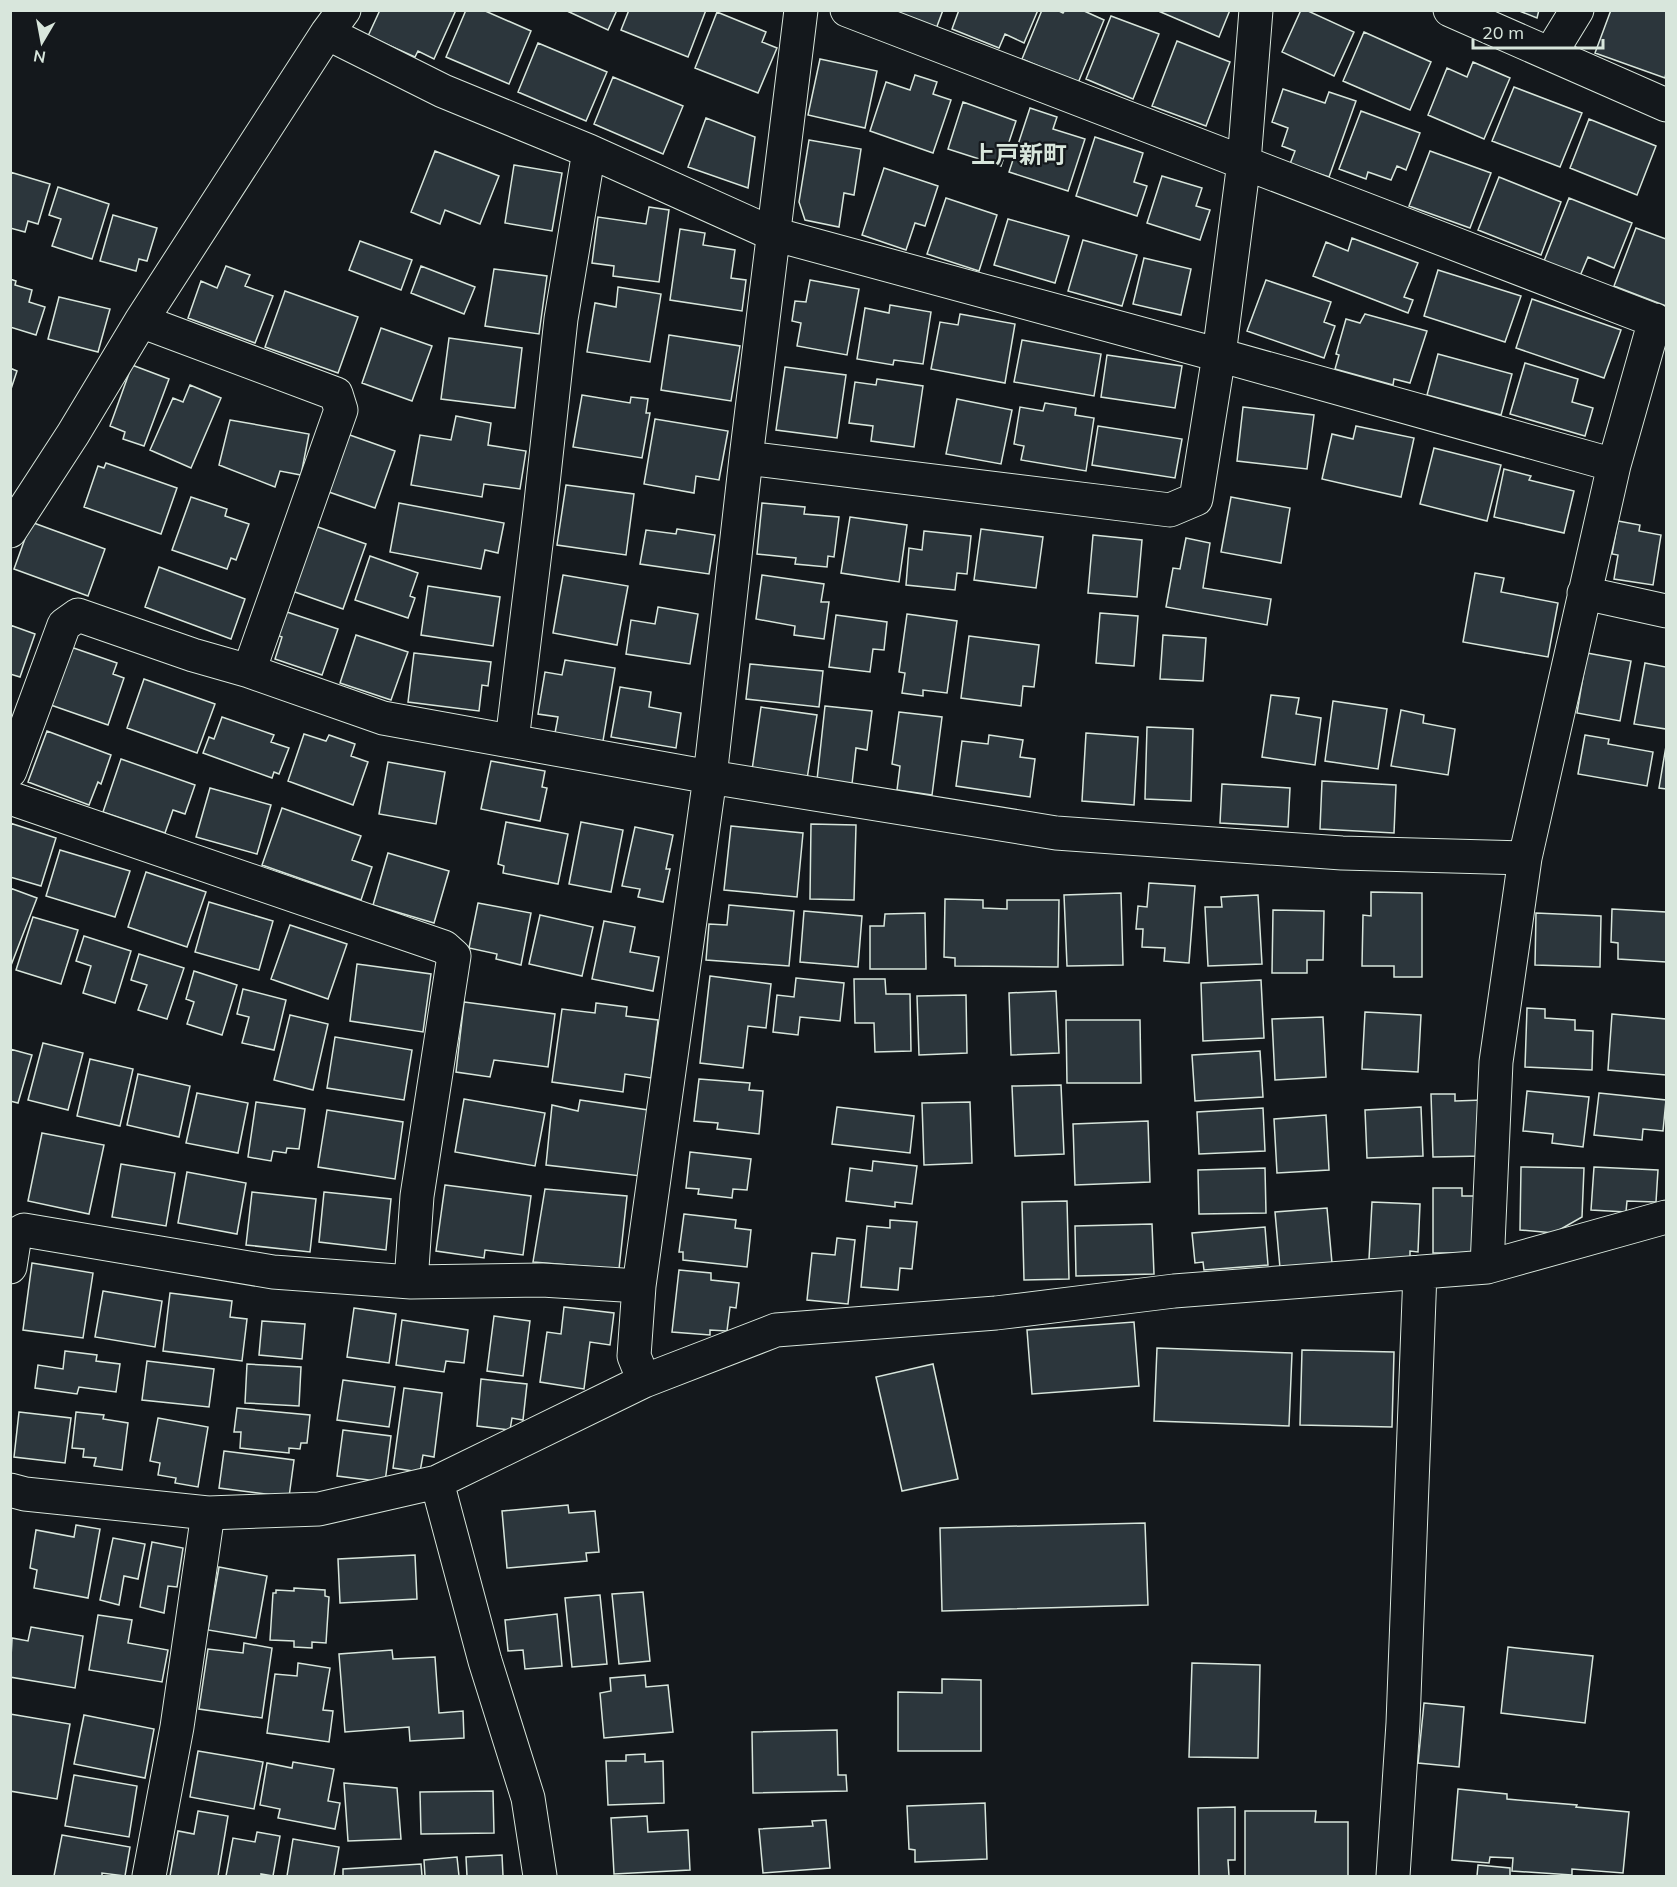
<svg xmlns="http://www.w3.org/2000/svg" width="1677" height="1887" viewBox="0 0 1677 1887" font-family="Mulish,'Noto Sans JP',sans-serif">
  <style>
    .building { fill: #2c363c; stroke: #d8e6dc; stroke-width: 1.5 }
    .lines { fill: none; stroke-linecap: round; stroke-linejoin: round }
    .minor-casing { stroke: #d8e6dc; stroke-width: 35 }
    .minor { stroke: #14181c; stroke-width: 33 }
    .labels { text-anchor: middle; dominant-baseline: central; stroke-width: 4.5; stroke-linejoin: round; paint-order: stroke }
    .quarter-label { font-size: 24px; font-weight: bold; fill: #d8e6dc; stroke: #14181c }
  </style>
  <rect width="100%" height="100%" fill="#14181c"/>
  <path class="building" d="M380 10H456L434 59 418 51 415 57 368 36Z
    M466 10H483L531 31 509 84 446 57Z
    M565 10H617L608 30Z
    M629 10H706L688 57 621 30Z
    M889 10H943L936 29Z
    M959 10H1038L1024 43 1005 34 999 48 952 29Z
    M1042 10H1057L1063 13 1065 10H1082L1104 20 1078 83 1022 59Z
    M1156 10H1230L1219 37Z
    M1301 10H1306L1354 32 1334 76 1282 52Z
    M1517 10H1539L1537 18Z
    M1611 10H1666V73L1665 78 1595 53Z
    M717 12 766 32 762 42 777 48 758 93 695 68Z
    M1111 16 1159 34 1133 99 1086 79Z
    M1364 32 1431 62 1410 110 1343 81Z
    M1177 41 1230 62 1206 126 1152 106Z
    M538 43 607 72 586 121 518 92Z
    M820 59 877 71 865 128 808 115Z
    M1473 62 1510 78 1484 139 1428 115 1447 68 1467 77Z
    M915 75 937 82 933 94 951 100 933 153 870 131 886 82 910 90Z
    M613 77 683 106 663 154 594 124Z
    M1514 87 1582 113 1560 167 1492 141Z
    M1283 89 1325 103 1329 92 1356 101 1329 177 1290 164 1295 151 1282 146 1288 128 1272 122Z
    M963 102 1016 121 1001 166 948 149Z
    M1030 108 1057 117 1053 129 1085 139 1068 191 1009 172Z
    M1361 111 1420 133 1406 170 1397 166 1391 180 1368 172 1366 179 1339 169Z
    M706 118 755 137 748 188 688 167Z
    M1589 119 1656 146 1637 195 1570 168Z
    M1095 137 1143 153 1134 182 1147 186 1137 216 1076 196Z
    M809 140 861 149 854 195 844 193 839 227 805 220 799 202Z
    M435 151 499 176 480 224 445 210 440 224 411 212Z
    M1430 151 1491 173 1470 228 1409 206Z
    M514 165 562 173 552 231 505 223Z
    M884 168 938 186 925 226 915 223 906 250 862 235Z
    M10 172 50 184 38 224 28 221 25 232 10 228Z
    M1162 176 1202 188 1196 206 1210 210 1200 240 1147 223Z
    M1499 177 1561 202 1541 255 1478 230Z
    M58 187 109 204 92 259 52 246 61 219 49 215Z
    M946 198 997 215 979 271 927 254Z
    M1569 198 1632 223 1614 268 1588 257 1580 276 1544 261Z
    M649 207 669 210 659 282 613 276 614 266 592 263 598 217 646 224Z
    M113 215 157 228 147 261 139 259 136 271 100 261Z
    M1008 219 1069 236 1055 283 994 265Z
    M1636 228 1666 239V306L1614 286Z
    M680 229 705 233 703 245 735 250 731 278 746 280 742 311 670 300Z
    M1352 238 1418 263 1404 297 1413 300 1408 313 1313 276 1326 242 1348 251Z
    M1083 240 1137 255 1122 306 1068 291Z
    M360 241 412 260 401 290 349 270Z
    M1144 258 1191 269 1181 315 1133 304Z
    M226 266 250 275 245 286 273 296 255 343 188 318 201 281 217 288Z
    M421 266 475 287 464 314 411 293Z
    M494 269 547 276 539 334 485 326Z
    M1438 270 1521 296 1505 342 1424 316Z
    M10 279 16 281 15 285 32 290 29 302 45 307 36 335 10 327Z
    M810 280 859 289 847 355 797 346 801 323 792 321 795 301 806 302Z
    M1266 280 1331 302 1324 322 1335 326 1324 358 1247 331Z
    M618 287 661 294 650 362 587 352 595 303 616 307Z
    M285 291 358 317 338 373 265 347Z
    M59 297 110 309 98 352 48 339Z
    M1532 299 1621 330 1604 378 1516 348Z
    M890 305 931 312 923 364 894 360 893 365 857 359 865 308 889 313Z
    M960 314 1015 324 1005 383 931 369 940 322 958 325Z
    M1365 314 1427 331 1410 383 1394 379 1393 385 1335 369 1339 355 1336 354 1346 319 1360 323Z
    M381 328 432 346 412 401 362 383Z
    M669 335 740 346 731 401 661 390Z
    M449 338 522 348 515 408 441 399Z
    M1022 340 1101 354 1094 396 1014 382Z
    M1438 354 1512 374 1501 415 1427 395Z
    M1107 355 1182 366 1175 408 1101 397Z
    M1525 363 1578 379 1572 402 1593 408 1585 436 1510 414Z
    M132 365 169 379 144 446 123 439 125 432 110 426Z
    M785 367 846 375 837 438 776 430Z
    M10 368 17 371 10 392Z
    M877 379 923 386 914 447 871 441 873 426 849 423 855 382 876 385Z
    M190 385 221 398 191 468 150 450 173 398 183 402Z
    M582 395 630 403 631 397 648 399 646 413H650L642 458 573 447Z
    M957 399 1012 410 1001 464 946 454Z
    M1045 403 1076 408 1075 415 1094 418 1086 471 1021 460 1024 446 1014 444 1020 407 1043 411Z
    M1243 407 1314 415 1307 469 1237 461Z
    M456 416 491 423 488 445 526 451 520 489 484 484 482 497 411 485 420 435 451 440Z
    M655 419 728 431 719 480 696 476 694 493 644 484Z
    M230 420 309 434 301 475 280 471 275 487 219 465Z
    M1098 426 1182 439 1175 478 1092 465Z
    M1356 426 1414 438 1401 497 1322 479 1332 434 1353 439Z
    M347 434 395 451 375 508 326 491Z
    M1434 448 1501 465 1487 521 1420 504Z
    M106 463 177 488 161 534 84 507 98 466 104 468Z
    M1504 469 1531 476 1529 480 1574 491 1564 533 1494 517Z
    M566 485 634 494 626 555 557 545Z
    M191 497 227 509 225 516 249 524 236 560 231 558 227 569 172 550Z
    M1231 497 1290 508 1281 563 1221 552Z
    M399 503 504 523 498 553 485 550 481 569 390 552Z
    M762 503 805 507 804 514 839 517 834 557 828 556 827 567 795 564 796 558 757 554Z
    M850 517 907 525 899 582 841 573Z
    M1618 521 1640 525 1639 531 1661 535 1653 585 1614 579 1618 555 1612 554Z
    M31 522 105 549 88 596 14 569Z
    M315 526 366 544 343 609 292 591Z
    M677 529 715 535 709 574 640 564 646 530 676 534Z
    M981 529 1043 537 1036 588 974 580Z
    M924 531 971 536 967 574 957 573 955 590 906 585 909 548 922 550Z
    M1093 535 1142 540 1137 597 1088 593Z
    M1186 538 1210 543 1203 588 1271 599 1267 625 1166 607 1173 568 1180 569Z
    M370 556 418 573 410 596 415 598 408 618 355 600Z
    M159 567 245 599 231 639 145 607Z
    M1475 573 1504 578 1501 592 1558 603 1548 657 1463 642Z
    M563 575 628 586 617 645 553 633Z
    M762 575 824 584 821 602H829L824 639 794 635 795 626 756 619Z
    M428 586 500 597 493 646 421 635Z
    M658 607 698 614 690 664 626 654 631 620 655 624Z
    M284 611 338 629 322 675 275 659 282 637 276 635Z
    M1100 613 1138 616 1134 666 1096 663Z
    M907 614 957 621 947 693 923 690V696L902 693 905 673 899 672Z
    M836 615 887 622 884 650 873 649 870 672 829 667Z
    M10 625 35 634 20 677 10 674Z
    M356 635 408 652 391 700 340 683Z
    M1163 635 1206 638 1203 681 1160 679Z
    M969 636 1039 645 1034 687 1023 686 1021 706 961 698Z
    M65 645 117 663 113 674 124 678 108 725 45 703Z
    M414 653 491 662 488 686 482 685 479 711 408 702Z
    M1587 653 1631 661 1620 721 1577 713Z
    M565 660 615 668 603 741 555 733 558 717 538 714 545 672 562 675Z
    M1645 663 1666 667V729L1634 724Z
    M750 664 823 671 819 707 746 699Z
    M144 679 215 704 197 753 127 728Z
    M620 687 651 692 649 707 681 713 676 748 611 737Z
    M1271 695 1299 698 1296 714 1321 718 1315 765 1262 757Z
    M1333 701 1387 709 1378 769 1325 761Z
    M825 706 872 711 867 750 856 748 852 784 817 780Z
    M761 707 817 715 807 779 752 770Z
    M1401 710 1424 715 1423 723 1455 729 1448 775 1391 766Z
    M899 712 942 717 932 795 897 790 900 766 892 764Z
    M222 717 274 735 271 742 289 748 279 774 274 772 272 778 203 753 209 737 214 739Z
    M1147 727 1193 729 1191 801 1145 799Z
    M47 731 111 755 101 784 98 782 89 805 28 782Z
    M1086 733 1138 737 1134 805 1082 801Z
    M304 734 326 741 329 735 355 744 351 756 368 762 353 805 288 781Z
    M989 735 1023 740 1020 757 1035 759 1030 797 956 786 962 741 988 744Z
    M1585 735 1609 739 1608 744 1653 752 1647 786 1578 774Z
    M1666 746V789L1659 788Z
    M121 759 195 785 185 814 173 810 165 833 103 812Z
    M491 761 545 771 542 787 547 788 540 821 481 809Z
    M388 762 445 772 436 824 379 814Z
    M1322 781 1396 785 1394 833 1320 829Z
    M1222 784 1290 788 1288 827 1220 823Z
    M210 788 271 805 257 854 196 837Z
    M282 808 361 836 352 860 372 867 361 900 262 865Z
    M506 822 568 834 558 884 503 873 504 866 498 864Z
    M581 822 623 830 611 892 569 884Z
    M10 823 56 838 41 886 10 877Z
    M811 824 856 825 854 900 810 899Z
    M731 826 803 833 797 897 724 890Z
    M635 827 673 835 666 869H670L663 902 638 897 640 889 622 886Z
    M60 850 130 871 115 917 46 896Z
    M388 853 449 871 434 923 373 905Z
    M146 872 206 892 187 947 128 927Z
    M1149 883 1195 886 1189 963 1164 961 1165 948 1142 947 1143 929H1136L1138 906 1147 907Z
    M10 888 37 898 10 968Z
    M1371 892 1422 893V977H1394V966H1362L1363 915 1371 916Z
    M1121 893 1123 965 1067 966 1064 895Z
    M1258 895 1262 964 1208 966 1205 907H1222L1221 897Z
    M945 899 983 900V908L1007 909V900H1059L1058 967 955 966V958L944 957Z
    M209 902 273 921 259 970 195 952Z
    M478 903 531 913 521 965 496 959 497 954 469 948Z
    M729 905 794 911 789 966 706 960 709 924 727 925Z
    M1612 909 1666 912V962L1618 959V943L1611 942Z
    M1273 910 1324 911 1323 960H1307V973H1272Z
    M804 911 862 916 858 967 800 962Z
    M925 913 926 969H870V926H884L885 914Z
    M1536 913 1601 916 1600 967 1535 965Z
    M540 915 593 927 582 976 529 964Z
    M33 917 78 930 61 984 16 970Z
    M604 921 635 927 630 952 659 957 653 991 592 979Z
    M290 925 347 944 328 999 271 979Z
    M84 936 131 951 115 1003 83 993 91 966 76 961Z
    M139 954 184 968 167 1019 138 1010 147 985 131 980Z
    M357 964 431 974 423 1032 350 1021Z
    M194 971 237 985 222 1035 187 1024 194 1002 186 999Z
    M710 976 771 984 766 1028 748 1026 743 1068 700 1063Z
    M796 978 844 983 840 1021 800 1017 798 1035 773 1032 777 995 794 997Z
    M854 979H885L886 994H910L911 1051 875 1052 874 1023H855Z
    M1261 980 1264 1038 1203 1041 1201 983Z
    M243 989 286 1000 274 1050 242 1043 249 1017 237 1014Z
    M1056 991 1059 1053 1011 1055 1009 993Z
    M966 995 967 1053 919 1055 917 996Z
    M464 1002 555 1014 548 1067 494 1060 490 1077 456 1072Z
    M596 1003 627 1007 626 1016 658 1020 651 1078 625 1074 623 1092 552 1082 562 1009 595 1013Z
    M1527 1008 1545 1009V1018L1575 1020V1030L1593 1031 1592 1070 1525 1067Z
    M1365 1012 1421 1015 1418 1072 1362 1069Z
    M1612 1014 1666 1019V1075L1608 1070Z
    M290 1015 328 1024 313 1090 274 1080Z
    M1323 1017 1326 1077 1275 1080 1272 1019Z
    M1066 1020H1140L1141 1083H1067Z
    M335 1037 412 1050 404 1100 327 1088Z
    M43 1043 83 1053 68 1110 28 1100Z
    M10 1049 32 1055 18 1103 10 1101Z
    M1260 1051 1263 1097 1195 1101 1192 1055Z
    M90 1059 133 1069 120 1126 77 1116Z
    M138 1074 190 1086 179 1137 127 1125Z
    M699 1079 750 1083 749 1090 763 1091 759 1134 717 1129 718 1123 694 1121Z
    M1061 1085 1064 1154 1015 1156 1012 1086Z
    M1527 1091 1589 1097 1583 1147 1552 1143 1553 1134 1523 1131Z
    M197 1093 248 1103 238 1153 186 1143Z
    M1599 1093 1666 1100 1663 1131 1643 1129 1642 1140 1594 1135Z
    M1431 1094H1455V1101L1483 1100V1156L1433 1157Z
    M464 1099 545 1113 535 1166 455 1152Z
    M580 1100 648 1110 641 1176 546 1165 552 1105 578 1111Z
    M256 1102 305 1109 299 1149 287 1148 286 1153 273 1151 271 1161 248 1157Z
    M970 1102 972 1163 924 1165 922 1103Z
    M837 1107 914 1116 910 1153 832 1144Z
    M1421 1107 1423 1156 1367 1158 1365 1110Z
    M1263 1108 1265 1151 1199 1154 1197 1112Z
    M327 1110 403 1122 395 1179 318 1167Z
    M1326 1115 1329 1170 1277 1173 1274 1119Z
    M1148 1121 1150 1182 1075 1185 1073 1124Z
    M42 1133 104 1145 89 1214 28 1201Z
    M690 1152 751 1159 747 1190 733 1189 732 1198 698 1194 699 1189 686 1188Z
    M873 1161 917 1166 912 1204 895 1202V1207L846 1201 850 1168 872 1171Z
    M121 1164 175 1173 166 1226 112 1217Z
    M1521 1167 1584 1168 1582 1217 1554 1233 1520 1230Z
    M1594 1167 1658 1170 1656 1202 1627 1201 1626 1212 1591 1210Z
    M1265 1168 1266 1213 1199 1214 1198 1170Z
    M187 1172 246 1183 237 1234 178 1223Z
    M445 1185 531 1196 523 1255 485 1250 484 1258 436 1251Z
    M1433 1188H1462V1196H1481L1472 1253H1433Z
    M545 1189 627 1196 619 1269 533 1262Z
    M252 1192 316 1199 310 1252 246 1245Z
    M324 1192 391 1199 386 1250 319 1242Z
    M1067 1201 1069 1279 1024 1280 1022 1202Z
    M1372 1202 1420 1204 1418 1252 1410 1251V1261L1369 1259Z
    M1327 1208 1332 1263 1280 1268 1275 1212Z
    M684 1214 736 1220 735 1228 751 1230 747 1267 683 1260V1252H679Z
    M890 1220 917 1222 912 1269 900 1268 898 1290 861 1287 867 1226 890 1228Z
    M1152 1224 1154 1274 1076 1276 1075 1226Z
    M1265 1227 1268 1265 1204 1270 1203 1262 1195 1263 1192 1233Z
    M837 1238 855 1240 848 1304 807 1300 812 1253 835 1255Z
    M32 1263 93 1273 83 1338 23 1330Z
    M679 1270 711 1273V1280L739 1283 736 1308 730 1307 727 1331 710 1330V1335L672 1332Z
    M103 1291 162 1301 155 1347 95 1337Z
    M170 1293 232 1301 230 1317 247 1319 242 1361 163 1351Z
    M564 1307 614 1313 610 1345 590 1342 584 1389 540 1382 547 1332 561 1334Z
    M354 1308 396 1314 389 1363 347 1357Z
    M494 1316 530 1321 523 1376 487 1371Z
    M402 1320 468 1330 464 1363 446 1361 444 1372 396 1365Z
    M262 1321 305 1324 302 1359 259 1355Z
    M1134 1322 1139 1386 1032 1394 1027 1330Z
    M1157 1348 1292 1353 1289 1426 1154 1421Z
    M1302 1350 1394 1352 1392 1427 1300 1425Z
    M65 1351 97 1355 96 1361 120 1364 116 1392 79 1387 77 1394 35 1388 38 1365 63 1369Z
    M147 1361 214 1369 209 1407 142 1400Z
    M247 1364 301 1367 299 1406 245 1403Z
    M933 1364 958 1479 902 1491 876 1377Z
    M481 1379 527 1384 523 1420 512 1418 510 1430 477 1426Z
    M343 1380 395 1387 389 1427 337 1420Z
    M404 1388 442 1393 434 1457 423 1455 420 1472 393 1468Z
    M237 1408 310 1415 307 1443H301L300 1449 289 1448V1453L240 1448 241 1432H234Z
    M19 1412 71 1418 65 1463 14 1457Z
    M76 1412 104 1415 103 1419 128 1423 122 1470 94 1466 96 1458 83 1457 84 1449 72 1448Z
    M158 1418 208 1427 198 1487 175 1483 176 1478 158 1475 160 1463 150 1461Z
    M343 1430 391 1436 385 1482 337 1476Z
    M224 1451 294 1460 289 1497 219 1488Z
    M568 1505 569 1513 595 1511 599 1552 586 1553 587 1561 507 1568 502 1511Z
    M1145 1523 1148 1605 942 1611 940 1528Z
    M76 1525 100 1529 88 1598 34 1588 37 1570 30 1568 36 1530 74 1537Z
    M113 1538 145 1544 138 1579 124 1576 119 1605 100 1600Z
    M152 1542 183 1548 177 1587 168 1586 164 1613 140 1607Z
    M415 1555 417 1599 340 1603 338 1559Z
    M219 1567 267 1576 256 1638 208 1630Z
    M294 1588 325 1590V1596L329 1597 326 1643 312 1642V1648L294 1647V1641L270 1640 273 1593H276V1590L294 1591Z
    M643 1592 650 1661 619 1664 612 1594Z
    M600 1595 607 1664 572 1667 565 1598Z
    M557 1614 562 1666 525 1669 523 1650 508 1651 505 1620Z
    M98 1615 132 1620 128 1643 168 1650 162 1682 89 1670Z
    M31 1627 83 1636 75 1688 10 1677 12 1638 28 1641Z
    M244 1643 272 1648 262 1718 199 1709 208 1649 243 1653Z
    M1508 1647 1593 1656 1585 1723 1501 1713Z
    M392 1650 393 1659 435 1657 439 1713 463 1711 464 1738 410 1741 409 1727 345 1732 339 1654Z
    M298 1663 330 1668 323 1710 333 1711 329 1742 267 1733 275 1674 297 1676Z
    M1192 1663 1260 1665 1258 1758 1189 1757Z
    M645 1675 646 1687 668 1685 673 1732 604 1738 600 1693 611 1691 610 1678Z
    M942 1679 981 1680V1751H898V1692L942 1693Z
    M1424 1703 1464 1707 1459 1767 1418 1763Z
    M10 1714 70 1724 57 1799 10 1791Z
    M84 1715 154 1729 145 1778 74 1764Z
    M837 1730 838 1775H846L847 1791 753 1793 752 1732Z
    M198 1751 263 1762 254 1809 190 1797Z
    M645 1754V1762L663 1761 664 1803 608 1805 606 1761H626V1755Z
    M293 1762 334 1769 328 1801 340 1803 335 1829 278 1818 280 1809 260 1805 267 1763 292 1768Z
    M74 1775 137 1786 129 1837 65 1826Z
    M344 1783 397 1788 401 1839 348 1841Z
    M1458 1789 1507 1794V1799L1577 1805 1576 1807 1629 1812 1623 1873 1572 1869V1875L1512 1871 1513 1858 1490 1857 1489 1863 1452 1860Z
    M493 1791 494 1833 421 1834 420 1792Z
    M985 1803 987 1859 915 1862V1850L909 1849 907 1806Z
    M1235 1807V1860H1228L1229 1876H1199L1198 1808Z
    M198 1811 228 1816 218 1876H170L178 1831 194 1834Z
    M1245 1811H1316L1315 1822H1348V1876H1245Z
    M647 1816 648 1832 688 1830 690 1870 614 1874 611 1818Z
    M826 1820 830 1868 763 1873 759 1829 813 1826 812 1821Z
    M257 1832 280 1836 273 1876 261 1874V1876H226L233 1838 255 1842Z
    M62 1835 130 1847 125 1876 102 1873V1876H54Z
    M293 1839 339 1847 334 1876H287Z
    M502 1855 503 1876H467L466 1857Z
    M457 1857 459 1876H425L424 1860Z
    M421 1864 422 1876H343V1869Z
    M1478 1865 1510 1868V1876H1477Z"/>
  <g class="lines">
    <g class="minor-casing">
      <path id="minor" d="M847 10 1666 325
        M1450 10 1666 105
        M327 33 443 91 589 151 773 234 1219 355 1614 465
        M1550 54 1577 10
        M141 321 336 394 341 410 249 671
        M746 458 1170 510 1196 499 1219 355 1244 162 1256 10
        M10 531 73 434 141 321 327 33 344 10
        M1584 593 1666 611
        M512 741 540 511 561 319 589 151
        M10 771 64 625 78 615 193 655 249 671 383 718 710 777 1056 833 1342 853 1525 858
        M10 798 444 947 454 956 417 1196 411 1282
        M10 1267 15 1235 24 1230 273 1272 411 1282 542 1280 639 1286
        M1487 1267 1496 1062 1525 858 1614 465 1655 320
        M644 1381 776 1330 996 1313 1174 1291 1487 1267 1666 1217
        M437 1482 485 1661 528 1798 540 1876
        M10 1490 25 1494 208 1513 319 1509 437 1482 644 1381 634 1356 639 1286 710 777 746 458 801 10
        M149 1876 177 1727 208 1513
        M1393 1876 1403 1723 1420 1272"/>
    </g>
    <use href="#minor" class="minor"/>
  </g>
  <g class="labels">
    <g class="quarter-label">
      <text x="1019" y="154">上戸新町</text>
    </g>
  </g>
  <rect width="1677" height="1887" fill="none" stroke="#d8e6dc" stroke-width="24"/>
  <g transform="translate(42 42) rotate(190)" stroke="#14181c" stroke-width="4.5" paint-order="stroke">
  <path d="M0-4.5L10 22L0 15L-10 22Z" fill="#d8e6dc"/>
  <text y="-9" font-size="16" font-weight="bold" text-anchor="middle" fill="#d8e6dc">N</text>
  </g>
  <path d="M1473 39v9h130v-9" fill="none" stroke="#d8e6dc" stroke-width="3"/>
  <text x="1482" y="39" font-size="18" fill="#d8e6dc" stroke="#14181c" stroke-width="4.5" paint-order="stroke">20 m</text>
</svg>
